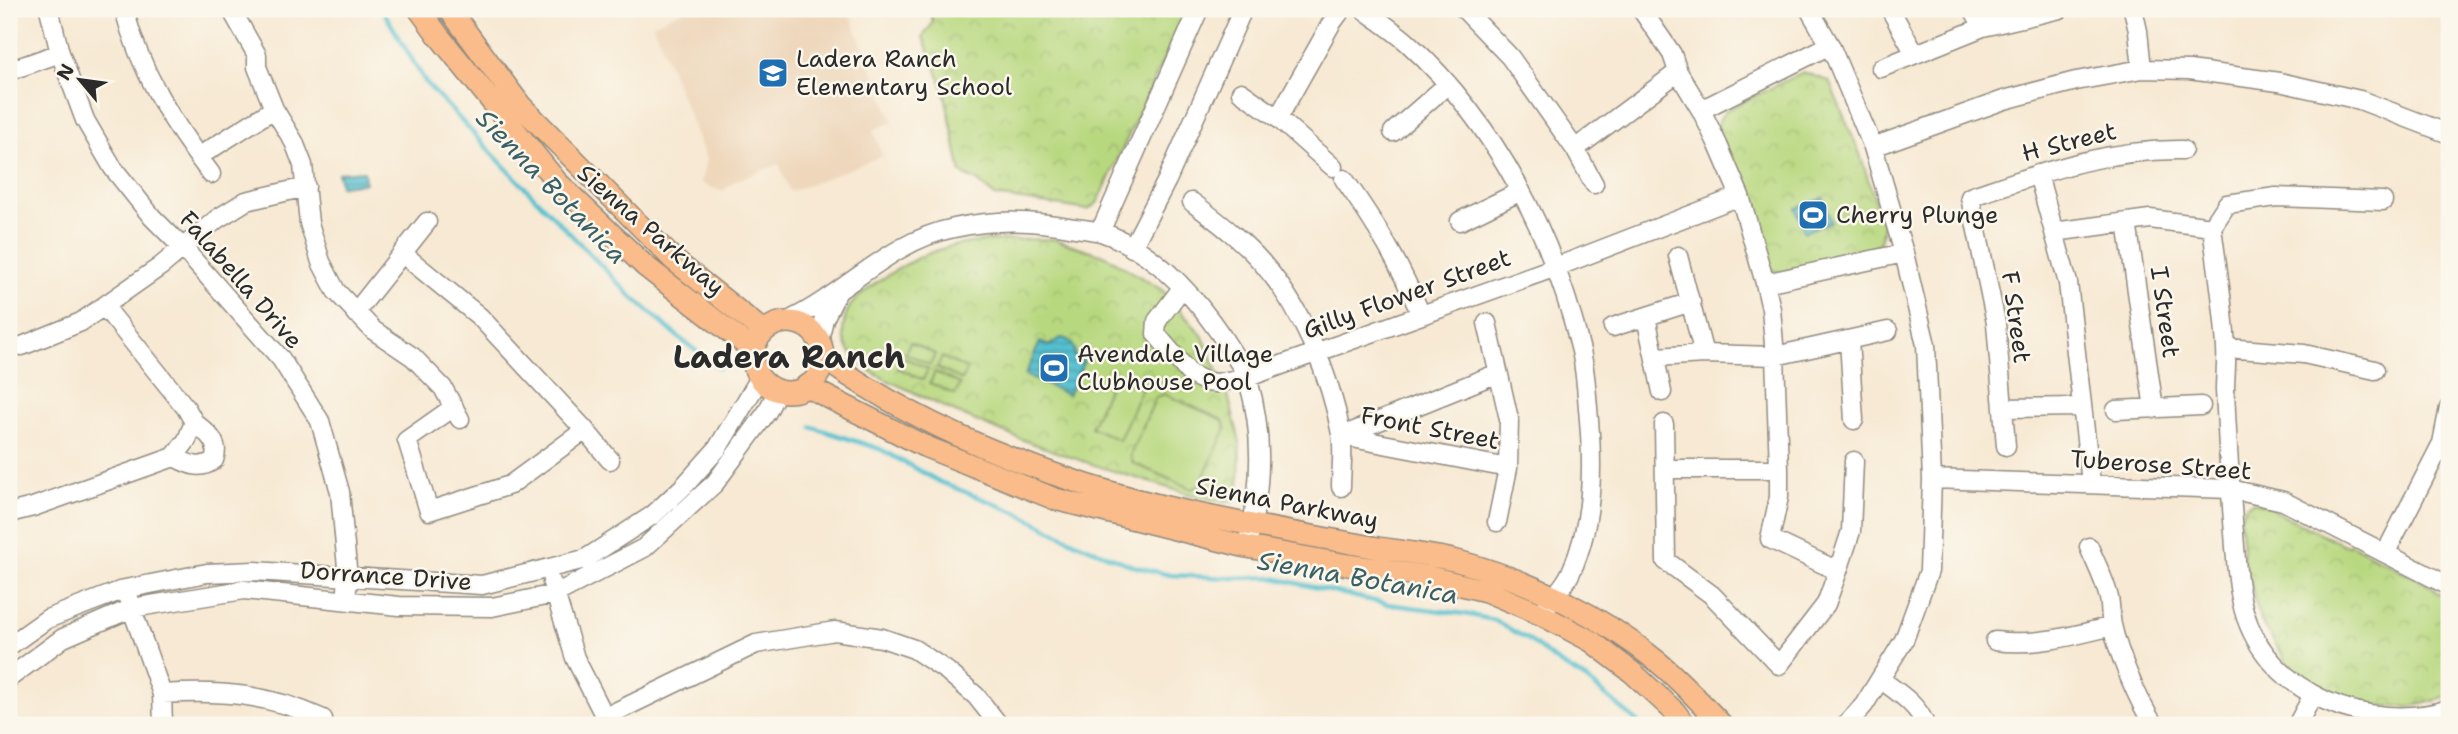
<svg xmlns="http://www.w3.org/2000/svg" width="2458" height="734" viewBox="0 0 2458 734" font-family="'Shantell Sans',sans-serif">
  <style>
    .built { fill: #eed7bb }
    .park { fill: url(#park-crowns); stroke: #728255; stroke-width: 2 }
    .garden { fill: #b8d87f; stroke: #728255; stroke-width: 2 }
    .water { fill: url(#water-rules); stroke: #40767e; stroke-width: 2 }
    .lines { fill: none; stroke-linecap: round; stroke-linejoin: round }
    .stream { stroke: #55c0d0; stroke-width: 4.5 }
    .minor-casing { stroke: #918a7f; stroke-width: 21 }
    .major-casing { stroke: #918a7f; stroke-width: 24 }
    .minor { stroke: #fff; stroke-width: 18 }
    .major { stroke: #f9bc8a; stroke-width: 21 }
    .labels { text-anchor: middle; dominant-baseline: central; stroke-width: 5; stroke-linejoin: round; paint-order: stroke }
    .poi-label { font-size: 24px; fill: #2b2b2b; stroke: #fbf7ec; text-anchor: start }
    .street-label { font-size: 24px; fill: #2b2b2b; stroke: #fbf7ec }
    .water-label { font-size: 26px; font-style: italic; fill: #3a5f65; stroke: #fbf7ec }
    .district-label { font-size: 32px; font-weight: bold; fill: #2b2b2b; stroke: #fbf7ec }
  </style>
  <defs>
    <pattern id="park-crowns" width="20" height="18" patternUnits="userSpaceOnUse" patternTransform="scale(1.75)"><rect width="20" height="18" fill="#b8d87f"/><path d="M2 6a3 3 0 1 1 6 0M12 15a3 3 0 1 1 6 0" fill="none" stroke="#9eba6e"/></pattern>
    <pattern id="water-rules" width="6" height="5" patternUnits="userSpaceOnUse" patternTransform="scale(1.75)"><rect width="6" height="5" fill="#55c0d0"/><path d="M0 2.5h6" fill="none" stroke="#479ca9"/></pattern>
  </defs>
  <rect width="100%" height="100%" fill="#fbf7ec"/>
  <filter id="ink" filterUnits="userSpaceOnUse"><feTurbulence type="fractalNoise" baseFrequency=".0143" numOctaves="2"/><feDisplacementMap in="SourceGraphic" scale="14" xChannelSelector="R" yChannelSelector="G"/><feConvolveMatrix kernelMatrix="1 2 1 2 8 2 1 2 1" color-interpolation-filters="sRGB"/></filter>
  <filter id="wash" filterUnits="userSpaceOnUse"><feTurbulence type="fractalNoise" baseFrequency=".00686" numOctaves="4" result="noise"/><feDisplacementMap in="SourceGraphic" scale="28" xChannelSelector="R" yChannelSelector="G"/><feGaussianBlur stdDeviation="1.57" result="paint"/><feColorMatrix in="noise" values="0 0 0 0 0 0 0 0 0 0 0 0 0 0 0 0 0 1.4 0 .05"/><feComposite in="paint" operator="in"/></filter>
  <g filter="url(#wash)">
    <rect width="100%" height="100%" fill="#f7e9d3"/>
    <path class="built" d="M686 9H848L893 122 873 130 882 156 790 192 779 164 735 181 722 192 701 183 706 159 653 24Z"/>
    <path class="park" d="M932 9H1187L1098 202 1088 210 995 196 977 181 961 173 944 90 923 37 932 24Z
      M1803 72 1829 81 1860 154 1883 226 1880 242 1868 254 1780 273 1765 267 1764 258 1767 252 1737 173 1718 134V122L1725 111Z
      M1053 239 1104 255 1162 290 1202 335 1227 391 1240 442 1239 488 1233 502C1204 501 1174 489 1146 481 1065 457 988 430 913 392 892 382 865 373 851 353 841 340 841 323 849 308 858 291 912 259 932 252 969 238 1014 240 1053 239Z
      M2253 502 2269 506 2274 511 2344 545 2351 544 2433 587 2436 592 2449 599V697L2410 707 2376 706 2319 691 2288 667C2287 656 2266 633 2260 619 2254 603 2253 578 2244 565L2240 517 2246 505Z"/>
    <path class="garden" d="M910 342 935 354 930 365 905 353Z
      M903 357 928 369 923 380 898 368Z
      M942 357 967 369 962 380 937 368Z
      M935 372 960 384 955 395 930 383Z
      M1114 375 1142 388 1119 440 1091 427Z
      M1164 394 1223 420 1226 429 1199 486 1192 489 1133 463 1130 455 1156 397Z"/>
    <path class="water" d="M364 171 365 183 340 186 338 173Z
      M1823 198 1831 222 1804 232 1796 208Z
      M1061 338C1072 339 1076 349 1074 357L1084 361 1068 395 1025 375 1040 342 1049 346Z"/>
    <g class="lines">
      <path class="stream" d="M382 9 426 83 506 168 631 296 683 341 719 368
        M812 427 880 449 940 482 1016 512 1075 542 1133 566 1170 575 1233 578 1270 577 1387 604 1465 614 1494 620 1529 640 1559 663 1586 679 1641 725"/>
    </g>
  </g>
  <g filter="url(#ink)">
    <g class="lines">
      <g class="minor-casing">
        <path id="minor" d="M49 9 60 53 85 120 113 168 152 217 182 247 281 359 320 421 340 492 348 578 347 590
          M124 9C140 71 172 123 211 174
          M231 9 257 55V67L274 109 294 142 303 165 309 223 321 262 336 291 373 330 413 357 443 388 460 419
          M1363 9C1378 20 1395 31 1409 44 1496 124 1554 237 1581 351 1586 373 1587 398 1589 420 1593 470 1593 524 1571 572 1566 584 1555 595 1547 606
          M1464 9 1510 57 1575 149 1594 184
          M1641 9 1672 54 1678 72 1701 110 1718 145 1740 196 1765 283 1771 309 1775 356 1779 469V497L1770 539 1838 571
          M1809 9 1830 45 1873 147 1904 253 1926 345 1932 479 1929 571 1904 640 1864 705 1846 725
          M1890 9 1915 54
          M1973 9 1983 27
          M2133 9 2138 31 2142 69
          M1881 68 1983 27 2060 9
          M9 71 60 53
          M1241 92 1278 118 1333 167
          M1701 110 1830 45
          M1278 118 1331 24 1342 9
          M1393 132 1448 84
          M1873 147 2004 100 2076 81 2142 69 2189 70 2279 82 2360 100 2449 134
          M1575 149 1678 72
          M198 157 274 109
          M2038 174 2068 283 2091 483
          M1344 179C1377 226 1399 262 1421 315
          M1192 202C1217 221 1244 241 1264 265 1302 309 1331 377 1341 434 1344 450 1341 470 1341 487
          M1460 221 1521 191
          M2127 222 2154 409
          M2212 227C2217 267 2224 307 2226 348 2227 362 2225 376 2225 390 2227 438 2230 485 2234 533 2236 559 2237 586 2244 611 2268 695 2370 734 2449 709
          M2212 227 2227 204 2276 197 2383 201
          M1100 232 1199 9
          M2054 232 2150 219 2212 227
          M1132 248 1167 180 1243 9
          M403 254 480 317 585 430 610 460
          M1678 256 1704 354
          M1765 283 1904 253
          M1182 288 1157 321 1156 334 1190 374 1207 382 1216 383 1248 377 1556 267 1740 196
          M355 313 427 222
          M1646 317 1662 392
          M788 321C846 294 889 241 954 228 997 219 1032 220 1075 228 1083 229 1093 230 1101 232 1158 251 1202 304 1232 352 1238 361 1245 370 1248 380 1263 431 1262 485 1249 537
          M1487 323 1509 419 1508 468 1497 522
          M1613 327 1691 302
          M819 340 824 319 837 293
          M1849 340 1854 420
          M22 346 81 322 161 266 217 219 246 201 306 187
          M2226 348 2304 354 2375 370
          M1656 357 1704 354 1775 356 1888 331
          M454 407 407 440 429 511 510 485 585 430
          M2003 408 2082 407
          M2116 410 2201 406
          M1664 424 1666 561 1712 595 1779 665 1826 604 1838 571 1851 531 1854 461
          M1342 436 1508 468
          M1342 436 1498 373
          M2006 446 1996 323 1970 197C2044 172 2104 149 2183 150
          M174 457C188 464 200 471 214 460 221 442 207 433 194 422
          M1666 469H1779
          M1932 479 2230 489 2283 501 2449 586
          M9 513 33 507 174 457 187 440 194 422 186 408 104 306
          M2089 547C2096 564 2105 580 2109 598 2111 607 2110 616 2112 625 2118 653 2138 701 2154 725
          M2386 552 2442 443 2449 408
          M552 583 575 658 609 725
          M128 598 162 694 163 725
          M1995 641C2036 646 2073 636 2112 626
          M9 646 47 619 125 589 207 573 254 571 482 585 585 559 653 515 684 486 717 449 760 378
          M9 678 63 638 132 608 244 590 399 606 492 607 555 594 644 548 715 483 767 412 778 390
          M1880 679C1896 691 1919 705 1925 725
          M162 694C221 690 269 694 323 719
          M605 717 756 644 835 631 882 638 914 649 947 671 976 696 999 725
          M2297 725 2312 697"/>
      </g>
      <g class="major-casing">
        <path id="major" d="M419 9 438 35 557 182 645 266 753 350
          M449 9 521 106 674 260 763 331
          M753 357a35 35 0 1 1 70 0a35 35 0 1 1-70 0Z
          M823 358C935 438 1082 492 1217 518 1270 529 1324 538 1378 548 1405 552 1434 555 1461 562 1531 581 1602 616 1658 662 1681 681 1701 703 1722 725
          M806 386 924 446 1055 499 1247 547 1348 565 1430 577 1486 591 1540 614 1591 641 1633 673 1675 712 1685 725"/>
      </g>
      <use href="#minor" class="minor"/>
      <use href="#major" class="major"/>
    </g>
  </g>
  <defs>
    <g id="school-square" transform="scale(1.575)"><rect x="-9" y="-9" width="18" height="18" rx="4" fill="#1f6fb2" stroke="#fbf7ec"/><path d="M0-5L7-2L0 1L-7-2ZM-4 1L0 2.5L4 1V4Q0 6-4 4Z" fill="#fff"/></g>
    <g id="stadium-square" transform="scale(1.575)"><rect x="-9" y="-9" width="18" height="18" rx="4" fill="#1f6fb2" stroke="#fbf7ec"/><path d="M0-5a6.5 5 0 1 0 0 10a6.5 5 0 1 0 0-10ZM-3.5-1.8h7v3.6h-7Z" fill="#fff"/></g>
  </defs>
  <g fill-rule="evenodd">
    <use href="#school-square" x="773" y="73"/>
    <use href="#stadium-square" x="1813" y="215"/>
    <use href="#stadium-square" x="1054" y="368"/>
  </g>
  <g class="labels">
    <g class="poi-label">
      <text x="796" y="59">Ladera Ranch<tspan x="796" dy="28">Elementary School</tspan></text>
      <text x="1836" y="215">Cherry Plunge</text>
      <text x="1077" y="354">Avendale Village<tspan x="1077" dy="28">Clubhouse Pool</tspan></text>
    </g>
    <g class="street-label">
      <text transform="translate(2069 142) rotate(-14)">H Street</text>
      <text transform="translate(651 230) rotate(41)">Sienna Parkway</text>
      <text transform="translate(241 280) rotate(49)">Falabella Drive</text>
      <text transform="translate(1407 294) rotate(-20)">Gilly Flower Street</text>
      <text transform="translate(2165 312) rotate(82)">I Street</text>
      <text transform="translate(2016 317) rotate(82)">F Street</text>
      <text transform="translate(1430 428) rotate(11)">Front Street</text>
      <text transform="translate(2161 465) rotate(4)">Tuberose Street</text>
      <text transform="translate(1287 503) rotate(11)">Sienna Parkway</text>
      <text transform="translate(386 576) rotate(4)">Dorrance Drive</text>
    </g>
    <g class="water-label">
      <text transform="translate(552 186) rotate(46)">Sienna Botanica</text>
      <text transform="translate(1358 577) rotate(10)">Sienna Botanica</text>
    </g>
    <g class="district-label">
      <text x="789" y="356">Ladera Ranch</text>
    </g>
  </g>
  <rect width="2458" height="734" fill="none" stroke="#fbf7ec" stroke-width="35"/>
  <g transform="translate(80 80) rotate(299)" stroke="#fbf7ec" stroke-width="5" paint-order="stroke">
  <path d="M0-5L12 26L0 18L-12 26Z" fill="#2b2b2b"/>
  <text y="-10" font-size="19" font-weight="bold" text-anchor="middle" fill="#2b2b2b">N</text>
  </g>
</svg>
